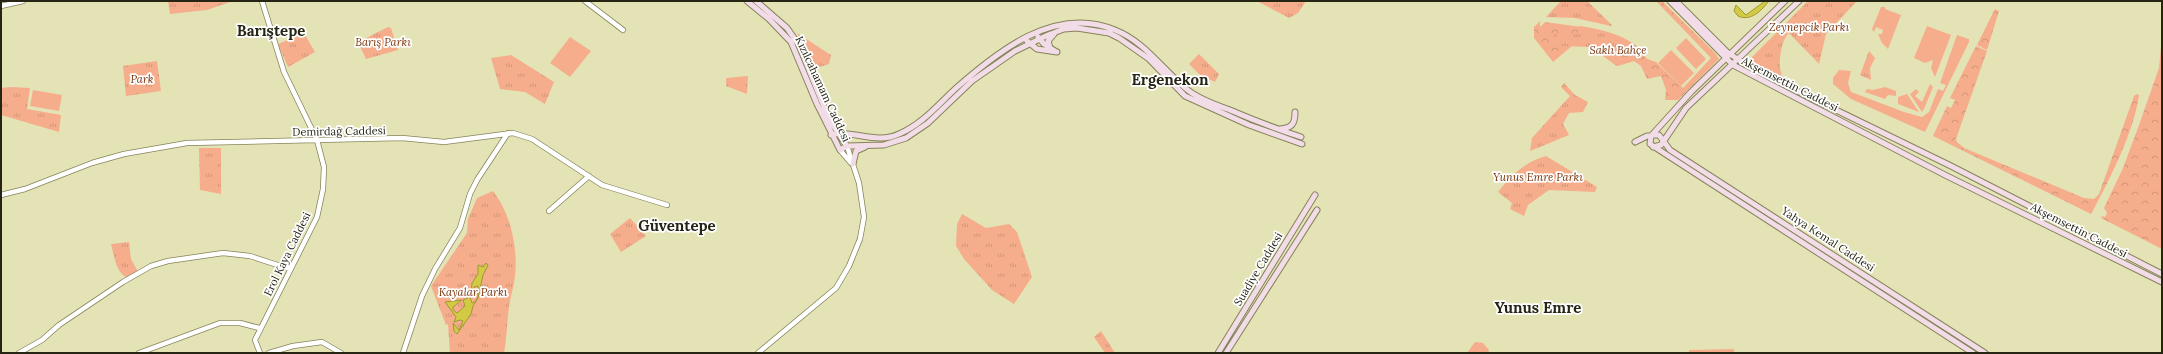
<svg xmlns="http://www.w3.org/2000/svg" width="2163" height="354" viewBox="0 0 2163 354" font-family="Lora,serif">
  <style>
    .grass { fill: #f5ad8c }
    .forest { fill: url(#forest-crowns) }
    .park { fill: url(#park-tufts) }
    .water { fill: #d3ca43; stroke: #9f9835 }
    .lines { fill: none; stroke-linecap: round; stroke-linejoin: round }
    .tertiary-casing { stroke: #86845b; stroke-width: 6 }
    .secondary-casing { stroke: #86845b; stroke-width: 7 }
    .tertiary { stroke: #fff; stroke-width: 4.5 }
    .secondary { stroke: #f1dce7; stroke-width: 5 }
    .labels { text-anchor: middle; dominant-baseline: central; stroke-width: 3.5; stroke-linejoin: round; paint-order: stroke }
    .park-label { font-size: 11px; font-style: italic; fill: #7a350c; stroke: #fff }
    .street-label { font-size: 11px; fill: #262514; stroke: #fff }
    .district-label { font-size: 15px; font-weight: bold; fill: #262514; stroke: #fff }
  </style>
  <defs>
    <pattern id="forest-crowns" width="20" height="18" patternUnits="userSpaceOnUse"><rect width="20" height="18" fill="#f5ad8c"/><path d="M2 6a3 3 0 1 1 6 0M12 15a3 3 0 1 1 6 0" fill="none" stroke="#d29578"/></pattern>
    <pattern id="park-tufts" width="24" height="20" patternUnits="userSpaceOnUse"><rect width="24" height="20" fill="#f5ad8c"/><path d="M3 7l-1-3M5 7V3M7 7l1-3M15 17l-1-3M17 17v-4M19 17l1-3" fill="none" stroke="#d29578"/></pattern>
  </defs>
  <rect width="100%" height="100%" fill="#e4e3b6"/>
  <path class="grass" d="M1881 7H1885V9L1901 15 1888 49 1882 43 1878 34H1882L1883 30 1876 27 1874 32 1872 29Z
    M1927 26 1951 35 1935 77 1931 68 1933 60 1925 63 1914 58Z
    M1957 35 1969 39V42L1925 132 1851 99 1833 84V78L1839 70 1851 71 1848 83 1851 92 1904 112 1922 117 1929 112 1938 89 1943 91 1946 85 1940 83Z
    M570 37 591 51 570 77 550 63Z
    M1686 38 1706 59 1696 69 1676 48Z
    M1671 50 1694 73 1681 86 1658 63Z
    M1930 84 1933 87 1924 109 1922 112 1910 94 1916 89 1919 92 1915 96 1922 102Z
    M1885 87 1896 91V96L1888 95 1885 99 1865 92 1867 89 1873 90Z
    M33 90 62 95 59 111 30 106Z
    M1907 94 1919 112 1898 104V97Z"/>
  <path class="forest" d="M1656 1H1662L1715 53 1719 59 1678 100H1665L1666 90 1661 76 1647 79 1641 66 1634 61 1617 66 1602 55 1601 49 1598 47 1572 46 1553 62 1534 38V27L1540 21V27L1545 22 1596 29 1621 37 1636 46 1647 59 1656 62 1683 88 1711 58Z
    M1995 9 1999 11 1987 50 1977 45Z
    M1976 46 1987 51 1956 139 1957 142 1964 148 2084 198 2094 199 2099 194 2134 96 2137 94 2139 95C2134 132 2109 181 2091 214L1933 136 1947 106 1951 108 1955 100 1950 98Z
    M2161 46H2162V249L2101 218 2102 216 2105 217 2107 213 2104 208 2123 168 2139 125 2159 68Z"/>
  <path class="park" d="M168 1H230V2L207 10 170 14Z
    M1257 1H1306L1298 13 1289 18Z
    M1561 1H1587L1612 25 1611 26 1575 18 1546 17Z
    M1808 1H1857L1826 34 1819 64 1789 33C1782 39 1779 57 1780 67 1780 72 1783 76 1783 80L1754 65 1751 62 1752 57Z
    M1579 26C1600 29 1630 35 1644 54L1634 61 1617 66 1602 55 1601 49 1598 47 1562 46 1554 42 1553 35 1556 34H1578Z
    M388 27 391 28 398 50 366 59 358 42Z
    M304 33 315 52 288 67 278 44Z
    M797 33 831 55 829 64 813 69Z
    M1869 51 1875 58 1870 68 1871 80 1860 75Z
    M1199 54 1219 74 1215 82 1200 75 1189 64Z
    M511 55 554 82 545 104 525 92 500 89 491 58Z
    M157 61 161 91 126 96 123 66Z
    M748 76 747 94 726 86V78Z
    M1564 83 1575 95 1588 102 1583 112 1569 113 1563 124 1569 135 1530 151 1532 138 1570 96 1561 87Z
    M11 87 30 88 27 109 61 115 59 132 1 115V88Z
    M199 148H221V194L200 190Z
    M1546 156 1597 187 1595 192 1549 190 1528 205 1524 216 1510 209 1512 203 1498 192C1511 175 1525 162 1546 156Z
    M493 191C511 214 518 248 515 276 514 287 510 297 509 307 507 322 507 337 504 353H450L448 324 446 325 431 286 467 233 468 219 477 198Z
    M962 214 986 228 1009 224 1017 232 1032 277 1014 304 992 290 964 259 956 246 957 224Z
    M630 218 646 236 621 252 610 234Z
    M129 242 131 259 138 272 128 278C116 274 114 255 111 244Z
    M1101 331 1115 353H1105L1094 337Z
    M1475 342 1483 343 1489 350 1488 353H1467Z
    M1734 349V353H1689V350Z"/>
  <path class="water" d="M1765 1H1769C1762 10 1751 22 1738 16L1734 11 1736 5 1746 15Z
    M486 263 488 265 483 275 478 298 473 306 471 314 457 334 454 331 453 323 459 330 463 321 460 320 454 322 456 317 445 302 462 300 453 307V310L457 313 465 306 463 300 470 297 472 303 475 302 478 297V286L474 287 475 294 471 296 472 283 478 274V265L483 267Z"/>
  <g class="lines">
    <g class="tertiary-casing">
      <path id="tertiary" d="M585 1 623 30
        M1 6 23 1
        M840 150 851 163
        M1 195 25 189 92 163 124 154 187 143 402 138 444 142 513 133 532 139 602 185 667 205
        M549 211 589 176
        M19 353 42 340 59 325 123 282 151 266 168 261 223 253 250 256 290 269
        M139 353 220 323H240L259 328
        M260 353 255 340 317 217 323 189 324 167 317 140 284 72 262 1
        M269 353 293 346 322 342 341 353
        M403 353 422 296 435 269 460 228 470 194 477 180 508 133
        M758 353 836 288 849 266 860 239 864 217 859 183 847 146"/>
    </g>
    <g class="secondary-casing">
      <path id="secondary" d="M747 1 769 19 791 42 817 104 840 150 847 146 884 145 906 138 928 123 972 81 1015 51 1048 35 1064 29 1077 28 1109 33 1119 38 1149 59 1185 96 1249 125 1302 144
        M756 1 787 28 799 45 829 119 847 146
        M1670 1 1733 65 1945 175 2162 282
        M1676 1 1727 52 1754 70 1951 166 2162 274
        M1785 1 1691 92 1651 136 1650 144 1973 353
        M1038 37 1044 44 1055 51
        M1027 41 1037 49 1057 52
        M1050 48 1048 41 1054 34
        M1280 129C1292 128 1295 124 1295 112
        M831 135C852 129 876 145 899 134 922 124 937 106 955 89 998 51 1055 5 1115 30 1146 42 1164 72 1189 91 1201 100 1216 105 1230 110 1253 120 1277 129 1301 137
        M1653 135H1659L1670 150 1985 353
        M1635 142 1647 136H1651
        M1653 147 1661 145 1686 108 1799 1
        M853 164 856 151 865 147
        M1218 353 1315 195
        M1226 353 1317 210"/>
    </g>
    <use href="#tertiary" class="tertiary"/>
    <use href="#secondary" class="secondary"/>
  </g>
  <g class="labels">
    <g class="park-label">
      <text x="1809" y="27">Zeynepcik Parkı</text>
      <text x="383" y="42">Barış Parkı</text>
      <text x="1618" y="50">Saklı Bahçe</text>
      <text x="142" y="79">Park</text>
      <text x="1538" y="177">Yunus Emre Parkı</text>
      <text x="473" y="292">Kayalar Parkı</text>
    </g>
    <g class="street-label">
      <text transform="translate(1790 84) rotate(27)">Akşemsettin Caddesi</text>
      <text transform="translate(823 89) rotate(65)">Kızılcahamam Caddesi</text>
      <text transform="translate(339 131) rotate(-1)">Demirdağ Caddesi</text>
      <text transform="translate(2079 230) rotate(27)">Akşemsettin Caddesi</text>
      <text transform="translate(1828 239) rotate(33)">Yahya Kemal Caddesi</text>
      <text transform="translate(287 254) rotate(-64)">Erol Kaya Caddesi</text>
      <text transform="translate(1258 269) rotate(-59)">Suadiye Caddesi</text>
    </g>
    <g class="district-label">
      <text x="271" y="30">Barıştepe</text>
      <text x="1170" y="79">Ergenekon</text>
      <text x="677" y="225">Güventepe</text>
      <text x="1538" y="307">Yunus Emre</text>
    </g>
  </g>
  <rect width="2163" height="354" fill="none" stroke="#262514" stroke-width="4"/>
</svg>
